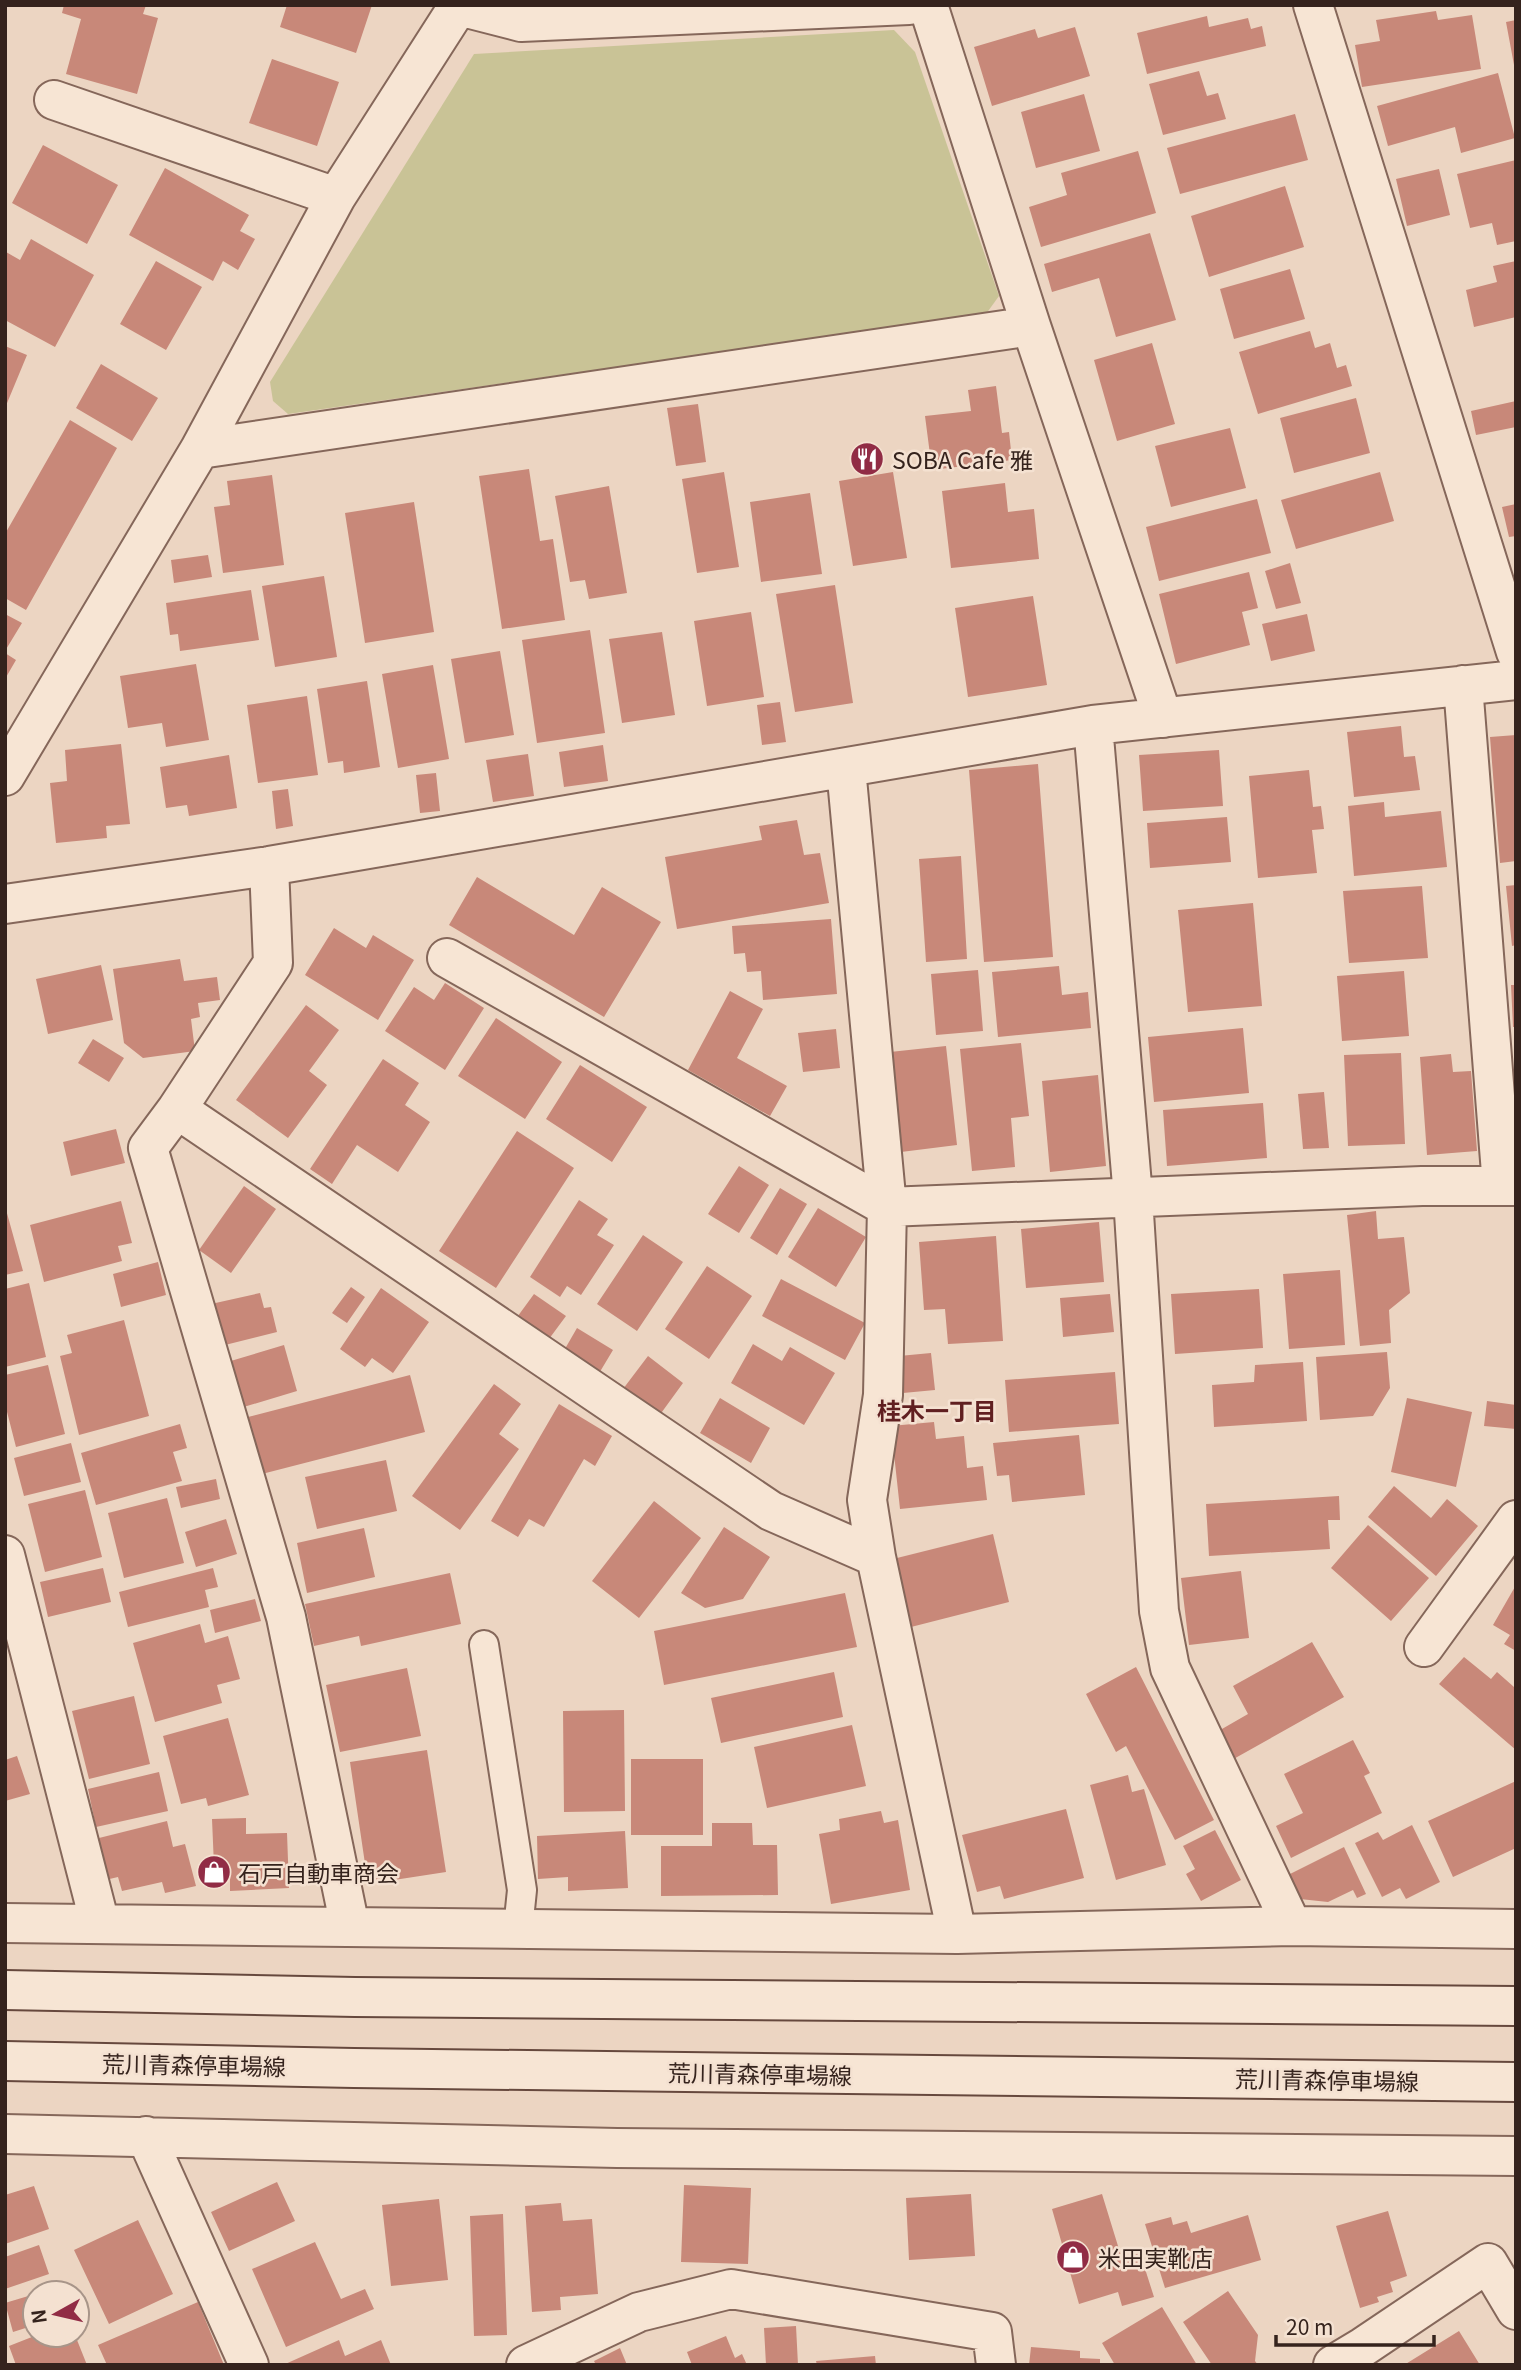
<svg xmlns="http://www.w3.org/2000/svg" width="1521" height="2370" viewBox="0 0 1521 2370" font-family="Georgia,'Noto Sans JP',serif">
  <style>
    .green { fill: #c9c396 }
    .building { fill: #c88879 }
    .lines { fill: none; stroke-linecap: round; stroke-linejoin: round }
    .service-casing { stroke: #85675a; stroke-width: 32 }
    .minor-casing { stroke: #85675a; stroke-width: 42 }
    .secondary-casing { stroke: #66483d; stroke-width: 42 }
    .service { stroke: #f7e5d4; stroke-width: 28 }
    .minor { stroke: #f7e5d4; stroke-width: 38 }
    .secondary { stroke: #f7e5d4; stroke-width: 38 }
    .labels { text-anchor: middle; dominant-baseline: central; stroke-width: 5; stroke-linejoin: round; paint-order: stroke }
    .poi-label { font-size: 23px; fill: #35231d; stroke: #f4e1d1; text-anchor: start }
    .street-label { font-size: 23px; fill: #35231d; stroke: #f4e1d1 }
    .neighbourhood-label { font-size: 24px; font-weight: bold; fill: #601f20; stroke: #f4e1d1 }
  </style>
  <rect width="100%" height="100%" fill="#ecd5c2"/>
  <path class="green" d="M894 30 915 52 999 296 986 314 288 414 273 401 270 382 474 54Z"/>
  <path class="building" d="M64 5H146L143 14 158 18 137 94 66 74 81 19 62 13Z
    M287 5H372L356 53 280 27Z
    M1436 11 1438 20 1472 15 1481 69 1362 87 1355 45 1380 41 1376 20Z
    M1207 16 1209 27 1248 18 1251 29 1262 26 1266 46 1147 74 1137 33Z
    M1516 20V65H1514L1506 22Z
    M1075 27 1090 76 992 106 974 47 1035 29 1038 38Z
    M272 59 339 82 317 146 249 123Z
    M1199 71 1207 96 1218 93 1226 119 1163 135 1149 84Z
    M1498 73 1515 138 1461 153 1455 127 1388 146 1377 106Z
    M1084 94 1100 151 1036 168 1021 112Z
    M1295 114 1308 160 1180 194 1167 148Z
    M43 145 118 185 87 244 12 203Z
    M1138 151 1156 213 1041 247 1029 207 1067 195 1061 173Z
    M1516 160V241L1497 245 1492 223 1470 228 1457 174Z
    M165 168 249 215 240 231 255 239 238 270 223 261 213 281 129 235Z
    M1439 169 1450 215 1407 226 1396 179Z
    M1285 186 1304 247 1209 277 1191 216Z
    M1150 233 1176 320 1116 337 1099 278 1052 292 1044 264Z
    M31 239 94 275 55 347 5 320 7 283 5 282V254L6 252 20 260Z
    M156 261 202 287 166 350 120 324Z
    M1516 261V317L1474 327 1466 290 1497 282 1493 266Z
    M1290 269 1305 319 1234 339 1220 289Z
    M1310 331 1315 348 1330 343 1337 368 1346 365 1352 386 1258 414 1239 352Z
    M1152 343 1175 424 1117 441 1094 360Z
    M5 346 27 355 5 408Z
    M101 364 158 398 132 441 76 408Z
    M996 386 1002 433 1009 432 1012 460 932 470 925 416 971 411 968 390Z
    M1356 398 1370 453 1294 473 1280 418Z
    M1516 401V427L1476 435 1471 411Z
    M698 404 706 462 676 466 667 408Z
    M70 420 117 448 26 610 5 598V534Z
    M1230 428 1246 488 1171 507 1155 446Z
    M529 469 540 541 553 539 565 620 502 629 479 476Z
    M724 472 739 567 697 573 682 479Z
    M893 472 907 558 853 566 839 481Z
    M1380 472 1394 521 1296 549 1281 500Z
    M272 475 284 565 223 573 214 507 230 505 227 481Z
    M1005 483 1008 512 1034 509 1039 559 951 568 942 491Z
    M609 486 627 593 589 599 585 580 570 582 555 496Z
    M810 493 822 574 761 582 750 502Z
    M1257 499 1271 553 1159 581 1146 527Z
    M414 502 434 632 365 643 345 513Z
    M1516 504V536L1509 537 1502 507Z
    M208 555 212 577 174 583 171 560Z
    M1290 563 1301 603 1276 609 1265 571Z
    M1249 572 1258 608 1242 612 1250 645 1176 664 1159 594Z
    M324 576 337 657 275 667 262 586Z
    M835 585 853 703 795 712 776 594Z
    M251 590 259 640 180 651 178 634 170 635 166 603Z
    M1033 596 1047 685 968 697 955 608Z
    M751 612 764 697 707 706 694 621Z
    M5 614 22 623 5 651Z
    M1307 614 1315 651 1271 661 1262 624Z
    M590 630 605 733 537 743 522 640Z
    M662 632 675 715 622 723 609 639Z
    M500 651 514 735 465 743 451 659Z
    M5 653 16 660 5 679Z
    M196 664 209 740 166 747 162 723 128 728 120 676Z
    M433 665 449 759 398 768 382 674Z
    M367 681 380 767 344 773 343 761 328 763 317 689Z
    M307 696 318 775 258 783 247 705Z
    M780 702 786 742 762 745 757 705Z
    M1401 726 1404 757 1415 756 1420 790 1354 797 1347 732Z
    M1516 735V861L1500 863 1490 737Z
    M121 744 130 824 106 826 107 838 56 843 50 783 67 781 65 750Z
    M603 745 608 781 564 787 559 752Z
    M1219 750 1223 806 1143 811 1139 755Z
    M528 754 534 796 493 802 486 760Z
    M229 755 237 808 189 816 187 805 166 808 160 767Z
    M1038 764 1053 957 984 962 969 770Z
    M1309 770 1313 807 1321 806 1324 829 1312 830 1317 873 1258 878 1249 776Z
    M436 773 440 811 420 813 416 775Z
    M288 789 293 826 276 829 272 791Z
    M1384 802 1385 817 1441 811 1447 867 1354 876 1348 806Z
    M1227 817 1231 862 1150 868 1147 823Z
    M797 820 804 855 820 853 829 903 677 929 665 857 762 840 759 826Z
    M961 856 967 959 926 962 919 859Z
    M477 877 574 935 602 887 661 922 604 1017 449 925Z
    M1516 885V945L1512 946 1506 886Z
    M1422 886 1428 958 1349 963 1343 891Z
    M1253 903 1262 1006 1188 1012 1178 910Z
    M831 919 837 994 763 1000 761 971 747 972 745 953 734 954 732 926Z
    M334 928 366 948 373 935 414 960 378 1020 305 975Z
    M180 959 184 981 217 977 220 1000 198 1003 200 1017 191 1019 195 1051 143 1058 124 1043 113 969Z
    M101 965 113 1020 48 1034 36 979Z
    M1059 966 1062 995 1088 992 1091 1028 998 1037 992 972Z
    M978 970 983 1031 936 1035 931 974Z
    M1404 971 1409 1036 1342 1041 1337 976Z
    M445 983 484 1008 445 1070 385 1031 414 987 434 1000Z
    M1511 985H1516V1027H1513Z
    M730 991 763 1009 737 1058 787 1086 770 1116 688 1070Z
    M306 1005 339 1030 309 1071 327 1085 288 1138 236 1100Z
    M496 1018 562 1062 525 1119 458 1076Z
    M1243 1028 1249 1093 1154 1102 1148 1037Z
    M836 1029 840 1068 803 1072 798 1033Z
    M93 1039 124 1058 109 1082 78 1063Z
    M1021 1043 1029 1116 1011 1118 1015 1167 972 1171 960 1049Z
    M946 1046 957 1145 901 1152 890 1052Z
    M1401 1053 1405 1144 1348 1146 1344 1055Z
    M1451 1054 1453 1072 1471 1071 1477 1151 1427 1155 1420 1057Z
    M383 1059 419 1083 405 1105 430 1122 398 1172 357 1145 332 1184 310 1169Z
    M580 1065 647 1107 612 1162 546 1119Z
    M1098 1075 1106 1166 1050 1172 1042 1081Z
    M1324 1092 1329 1148 1303 1149 1298 1094Z
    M1263 1103 1267 1158 1167 1166 1163 1110Z
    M116 1129 125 1163 71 1176 63 1142Z
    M517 1131 574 1168 496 1288 439 1251Z
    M739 1166 769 1185 739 1233 708 1214Z
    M244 1186 276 1209 231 1273 199 1250Z
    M780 1188 807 1204 777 1255 750 1238Z
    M579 1200 608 1219 597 1235 614 1245 581 1295 567 1286 560 1297 530 1277Z
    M121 1201 132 1243 118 1246 122 1261 44 1282 30 1225Z
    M5 1206 23 1271 5 1275Z
    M818 1208 866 1237 836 1287 788 1257Z
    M1376 1211 1378 1239 1404 1237 1410 1293 1389 1310 1391 1343 1360 1346 1347 1215Z
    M1099 1222 1104 1282 1026 1288 1021 1229Z
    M643 1235 683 1262 637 1331 597 1304Z
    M996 1236 1003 1341 948 1344 945 1309 924 1310 919 1242Z
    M158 1262 166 1295 121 1307 113 1274Z
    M707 1266 752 1296 709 1359 665 1329Z
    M1340 1270 1345 1345 1289 1349 1283 1274Z
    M781 1279 865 1323 845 1360 762 1316Z
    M29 1283 46 1357 5 1367V1289Z
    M351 1287 365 1297 347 1323 332 1313Z
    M381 1288 429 1322 393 1373 372 1358 365 1367 340 1349Z
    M1259 1289 1263 1348 1175 1354 1171 1294Z
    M260 1293 264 1308 271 1307 277 1332 221 1346 211 1304Z
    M534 1294 566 1316 546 1343 515 1320Z
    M1110 1294 1114 1332 1063 1337 1060 1298Z
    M124 1320 149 1416 79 1435 60 1356 72 1353 67 1335Z
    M577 1328 613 1350 598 1375 562 1354Z
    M753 1344 782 1361 790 1347 835 1373 804 1425 731 1383Z
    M284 1345 297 1391 237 1409 224 1363Z
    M1387 1352 1390 1388 1373 1416 1320 1420 1316 1357Z
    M931 1353 935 1390 903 1393 899 1356Z
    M648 1356 683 1383 659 1416 623 1389Z
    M1303 1362 1307 1421 1214 1427 1212 1385 1254 1382 1255 1365Z
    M48 1365 65 1434 16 1447 5 1404V1375Z
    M1115 1372 1119 1424 1009 1432 1005 1380Z
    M410 1375 425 1432 258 1475 244 1418Z
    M494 1384 521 1404 499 1434 519 1449 460 1530 412 1496Z
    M720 1398 770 1428 751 1463 700 1433Z
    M1407 1398 1472 1412 1456 1487 1391 1472Z
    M1487 1401 1516 1405V1429L1484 1426Z
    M559 1404 612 1436 595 1466 584 1459 544 1527 529 1519 518 1537 491 1521Z
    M934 1422 936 1439 964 1436 967 1468 983 1466 987 1500 900 1509 891 1426Z
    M180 1424 187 1448 173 1452 182 1481 96 1505 81 1453Z
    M1079 1435 1085 1495 1012 1502 1009 1475 997 1476 993 1443Z
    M71 1443 81 1482 24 1496 14 1458Z
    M386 1460 397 1511 317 1529 305 1477Z
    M216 1479 220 1499 181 1508 176 1487Z
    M1394 1486 1431 1518 1447 1499 1478 1526 1436 1576 1368 1517Z
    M85 1490 102 1557 45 1572 28 1504Z
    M1339 1496 1340 1520H1328L1330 1549 1209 1556 1206 1504Z
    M167 1498 184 1563 124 1578 108 1513Z
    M654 1501 701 1538 639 1618 592 1581Z
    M226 1519 237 1554 196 1567 185 1532Z
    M1368 1525 1429 1578 1391 1621 1331 1568Z
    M724 1527 770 1557 743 1599 705 1608 681 1593Z
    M364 1528 375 1577 307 1593 297 1543Z
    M993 1534 1009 1602 911 1627 893 1559Z
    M103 1568 111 1602 48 1617 40 1582Z
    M213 1568 218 1587 205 1590 209 1607 128 1627 119 1592Z
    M1241 1571 1249 1638 1189 1645 1181 1578Z
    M450 1573 461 1624 361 1646 359 1636 314 1646 305 1604Z
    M1516 1585V1651L1504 1644 1510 1635 1493 1625Z
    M845 1593 857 1647 664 1685 654 1631Z
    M255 1599 261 1621 215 1633 210 1610Z
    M200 1624 205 1643 228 1636 240 1679 217 1685 222 1703 155 1722 133 1643Z
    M1312 1642 1344 1697 1230 1761 1215 1733 1248 1714 1233 1686Z
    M1464 1657 1491 1679 1497 1672 1514 1687 1516 1684V1750L1439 1684Z
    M1136 1667 1214 1820 1175 1840 1126 1746 1116 1752 1086 1694Z
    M407 1668 421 1736 340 1752 326 1685Z
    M834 1672 843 1717 721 1743 711 1698Z
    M134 1696 150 1764 89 1779 72 1711Z
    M624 1710 625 1811 564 1812 563 1711Z
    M228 1718 249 1795 208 1806 206 1798 181 1804 163 1736Z
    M852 1725 866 1786 767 1808 754 1747Z
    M1353 1740 1370 1773 1364 1776 1382 1813 1291 1858 1276 1826 1303 1813 1284 1774Z
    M427 1750 446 1872 368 1884 350 1762Z
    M17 1756 30 1794 5 1801V1760Z
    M631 1759H703V1835H631Z
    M159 1772 168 1811 96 1827 88 1789Z
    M1128 1775 1132 1792 1144 1789 1166 1865 1116 1880 1090 1785Z
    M1516 1781V1848L1453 1877 1428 1821Z
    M1066 1809 1084 1878 1004 1899 1000 1886 977 1892 962 1835Z
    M881 1811 884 1823 898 1820 910 1890 831 1904 819 1834 840 1830 839 1819Z
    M246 1818V1834L287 1833 289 1888 230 1891V1865L214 1866 212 1819Z
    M167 1821 173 1847 185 1844 196 1886 165 1893 162 1882 122 1891 118 1877 101 1881 91 1840Z
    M712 1823H752L753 1845H777L778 1895 661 1896V1846H712Z
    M1412 1825 1440 1882 1406 1899 1400 1888 1382 1897 1355 1843 1378 1832 1383 1840Z
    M1215 1830 1241 1880 1201 1901 1186 1874 1195 1869 1183 1846Z
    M625 1831 628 1888 568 1891V1877L538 1879 537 1836Z
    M1344 1847 1366 1894 1357 1898 1353 1890 1328 1902 1300 1899 1288 1875Z
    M277 2182 295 2221 229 2251 211 2212Z
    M684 2185 751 2188 748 2264 681 2262Z
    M34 2186 49 2229 5 2244V2195Z
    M971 2194 975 2256 909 2260 906 2198Z
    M1102 2194 1122 2259 1140 2253 1154 2297 1122 2306 1118 2292 1079 2304 1052 2209Z
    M439 2199 448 2280 391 2286 382 2205Z
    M561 2203 563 2221 592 2219 598 2294 560 2297 561 2310 532 2312 525 2206Z
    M1388 2211 1407 2276 1390 2282 1393 2292 1377 2297 1379 2302 1360 2308 1336 2226Z
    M503 2214 507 2335 474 2336 470 2216Z
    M1248 2215 1261 2260 1165 2288 1145 2224 1171 2217 1173 2225 1187 2221 1191 2233Z
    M138 2220 173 2294 109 2324 74 2250Z
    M315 2242 341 2299 365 2289 374 2309 286 2347 252 2269Z
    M39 2245 49 2274 5 2289V2257Z
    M1228 2291 1258 2335 1255 2361 1258 2365H1212L1183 2322Z
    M35 2294V2325L13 2332 5 2303Z
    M198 2302 224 2365H107L98 2345Z
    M1162 2307 1197 2365H1115L1102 2343Z
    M796 2326 798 2365H766L764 2328Z
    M1459 2331 1480 2365H1404Z
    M37 2335H75L87 2365H16L9 2346Z
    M726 2336 735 2358 742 2354 747 2365H692L687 2352Z
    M339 2340 345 2356 381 2340 391 2365H283Z
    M1031 2347 1080 2351V2358L1100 2359V2365H1029Z
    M620 2348 627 2365H596L594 2361Z
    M875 2356 876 2365H817L816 2361Z"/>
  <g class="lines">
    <g class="service-casing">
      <path id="service" d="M484 1645 522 1890 518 1929"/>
    </g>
    <g class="minor-casing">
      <path id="minor" d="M928 5 1031 326 1163 718
        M1313 5 1516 652
        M459 6 521 22 909 5
        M54 100 336 197
        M200 449 1031 326
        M1463 685 1502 1186
        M1093 725 1133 1197 1159 1611 1170 1668 1292 1926
        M846 768 887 1207 883 1395 867 1500 876 1557 957 1934
        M5 776 200 449 336 197 459 5
        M269 866 273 963 177 1109 771 1511 876 1557
        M5 904 269 866 1093 725 1516 680
        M447 958 887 1207 1422 1186H1516
        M177 1109 148 1148 286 1617 350 1927
        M5 1555 100 1924
        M1424 1647 1516 1520
        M5 1923 957 1934 1292 1926 1516 1929
        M5 2134 617 2148 1516 2156
        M146 2136 249 2365
        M526 2365 639 2312 731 2289 992 2332 996 2365
        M1333 2365 1363 2347 1488 2263 1516 2310"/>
    </g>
    <g class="secondary-casing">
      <path id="secondary" d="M5 1990 355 1997 1516 2006
        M5 2061 354 2068 1516 2082"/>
    </g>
    <use href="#service" class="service"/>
    <use href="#minor" class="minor"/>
    <use href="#secondary" class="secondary"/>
  </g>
  <defs>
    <g id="restaurant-disc" transform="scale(1.75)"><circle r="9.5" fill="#912c45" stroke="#f4e1d1"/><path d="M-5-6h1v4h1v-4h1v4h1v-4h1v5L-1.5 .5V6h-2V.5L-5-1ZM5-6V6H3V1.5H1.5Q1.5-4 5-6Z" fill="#fff"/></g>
    <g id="shop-disc" transform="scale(1.75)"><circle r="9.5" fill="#912c45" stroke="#f4e1d1"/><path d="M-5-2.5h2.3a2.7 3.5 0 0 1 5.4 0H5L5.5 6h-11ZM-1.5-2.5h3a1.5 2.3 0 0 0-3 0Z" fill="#fff"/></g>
  </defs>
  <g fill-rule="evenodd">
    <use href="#restaurant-disc" x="867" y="459"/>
    <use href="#shop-disc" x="214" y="1872"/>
    <use href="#shop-disc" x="1073" y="2257"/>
  </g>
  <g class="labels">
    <g class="poi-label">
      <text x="892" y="459">SOBA Cafe 雅</text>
      <text x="238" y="1872">石戸自動車商会</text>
      <text x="1098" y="2257">米田実靴店</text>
    </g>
    <g class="street-label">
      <text transform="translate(194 2064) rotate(1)">荒川青森停車場線</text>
      <text transform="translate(760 2073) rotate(1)">荒川青森停車場線</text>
      <text transform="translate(1327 2079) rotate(1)">荒川青森停車場線</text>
    </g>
    <g class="neighbourhood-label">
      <text x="937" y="1409">桂木一丁目</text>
    </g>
  </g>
  <rect width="1521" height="2370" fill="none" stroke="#35231d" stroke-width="14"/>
  <g transform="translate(56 2314) rotate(262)"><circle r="33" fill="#f4e1d1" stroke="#a89589" stroke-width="2"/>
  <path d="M0-5L12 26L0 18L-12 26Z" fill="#912c45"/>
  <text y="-10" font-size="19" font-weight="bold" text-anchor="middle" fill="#35231d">N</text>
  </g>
  <path d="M1276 2335v10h158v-10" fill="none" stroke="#35231d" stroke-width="3.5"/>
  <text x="1286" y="2335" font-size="21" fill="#35231d" stroke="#f4e1d1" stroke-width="5" paint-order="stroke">20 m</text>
</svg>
